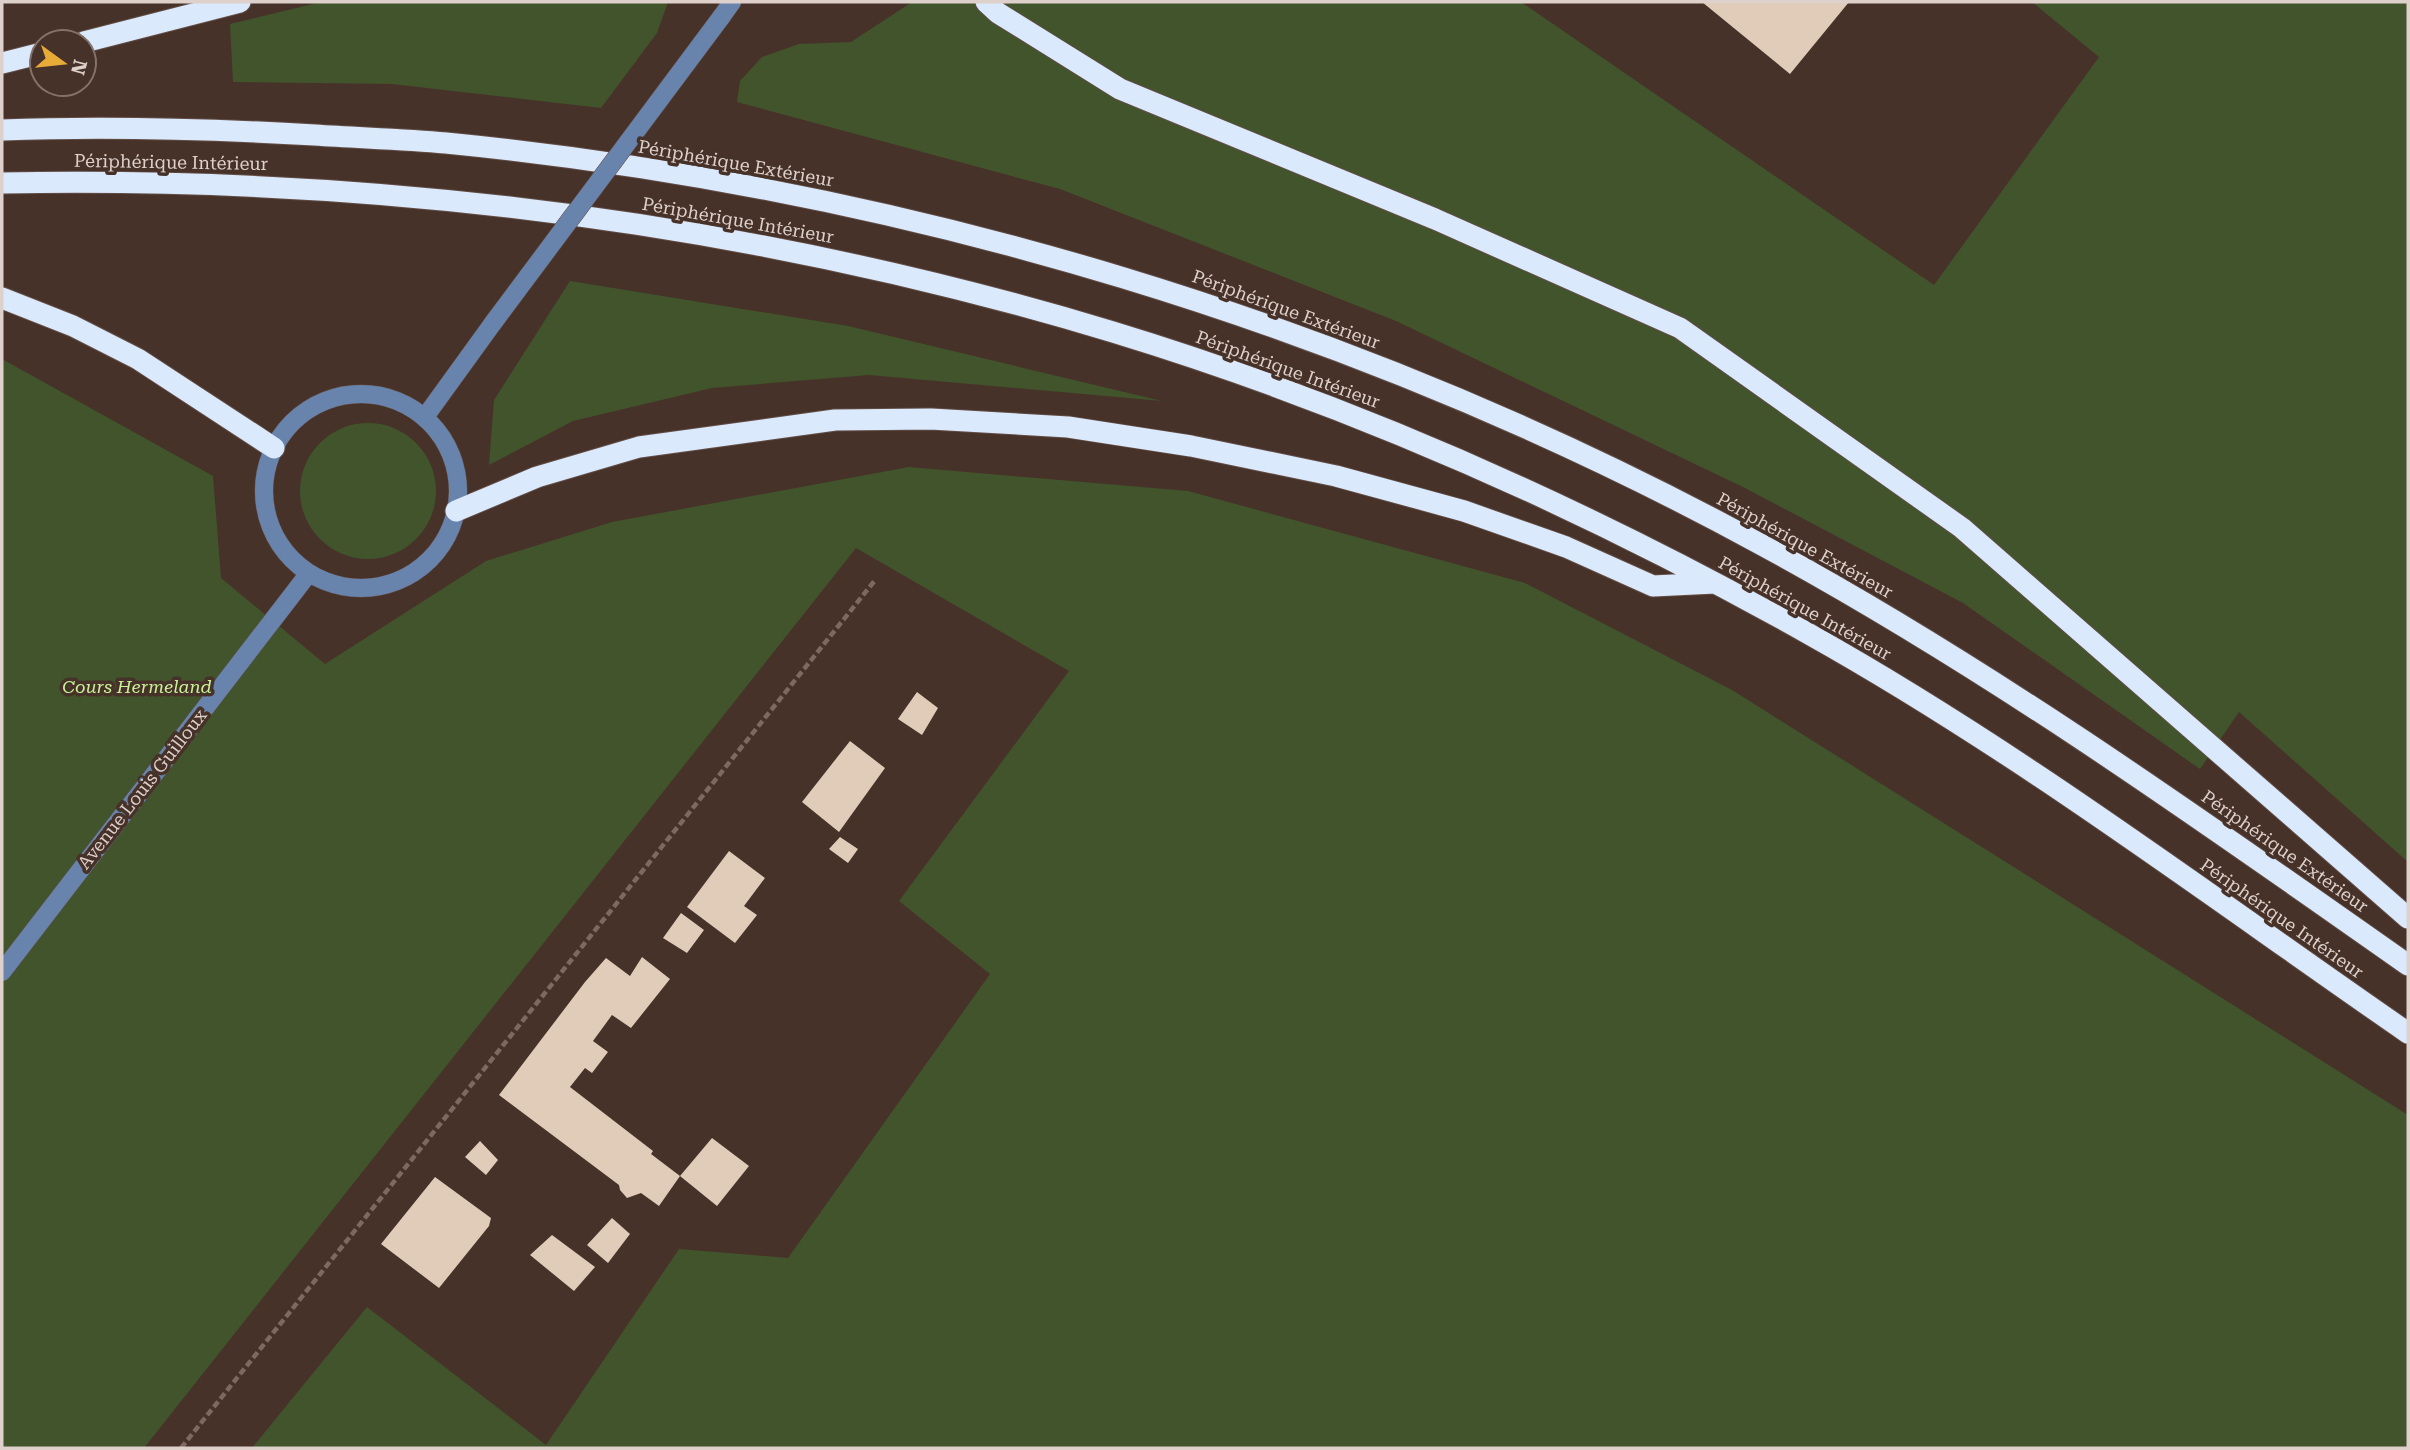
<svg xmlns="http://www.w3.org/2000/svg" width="2410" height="1450" viewBox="0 0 2410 1450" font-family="'Roboto Serif',serif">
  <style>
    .green { fill: #41542c }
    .building { fill: #e1cbb9 }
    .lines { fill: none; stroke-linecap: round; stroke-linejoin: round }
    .minor-casing { stroke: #624e46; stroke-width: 19 }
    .highway-casing { stroke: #624e46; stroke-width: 23 }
    .path { stroke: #7c6a62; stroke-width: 4.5; stroke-dasharray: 7 3.5; stroke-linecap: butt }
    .minor { stroke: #6883ac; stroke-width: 18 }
    .highway { stroke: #dbe9fd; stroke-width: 21 }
    .minor-bridge-casing { stroke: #624e46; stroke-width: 19; stroke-linecap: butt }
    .minor-bridge { stroke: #6883ac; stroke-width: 18 }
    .labels { text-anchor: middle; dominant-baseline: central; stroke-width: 7; stroke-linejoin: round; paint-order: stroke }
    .street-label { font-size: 18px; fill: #ded0cb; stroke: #473229 }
    .park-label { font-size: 18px; font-style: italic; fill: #c7f296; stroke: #473229 }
  </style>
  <rect width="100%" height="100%" fill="#473229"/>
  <path class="green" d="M321 2H668L657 33 601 108 392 84 233 82 230 24Z
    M912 2H1521L1934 285 2099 57 2032 2H2408V862L2239 712 2200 769 1963 603 1745 488 1396 321 1060 189 737 102 740 81 762 57 799 44 851 42Z
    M570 281 848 326 1162 401 869 375 712 388 573 421 489 465 494 400Z
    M2 359 213 476 221 578 325 664 486 561 612 522 909 467 1188 491 1525 583 1732 690 2408 1115V1448H252L367 1307 546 1445 679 1249 788 1258 990 974 899 901 1069 671 856 548 144 1448H2Z
    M300 491a68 68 0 1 1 136 0a68 68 0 1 1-136 0Z"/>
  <path class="building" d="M1702 2H1849L1790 74Z
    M917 692 938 708 922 735 898 719Z
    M850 741 885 768 839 832 802 802Z
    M840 837 858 849 848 863 829 849Z
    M729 851 765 878 744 906 757 915 735 943 687 907Z
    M681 913 704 930 687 953 663 938Z
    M642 957 670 979 631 1028 612 1015 593 1041 608 1052 592 1073 585 1068 570 1087 653 1151 651 1154 680 1176 712 1138 749 1166 717 1206 680 1176 659 1206 641 1193 627 1198 620 1190 619 1185 499 1095 585 982 606 958 630 976Z
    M480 1141 498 1160 486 1175 465 1157Z
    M435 1177 491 1218 489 1226 439 1288 381 1244Z
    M612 1218 630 1234 608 1263 587 1245Z
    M552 1235 595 1267 574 1291 530 1255Z"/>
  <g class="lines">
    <g class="minor-casing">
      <path id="minor" d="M722 16 732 2
        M264 491a97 97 0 1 1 194 0a97 97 0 1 1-194 0Z
        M425 417 493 323
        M2 972 309 573"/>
    </g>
    <g class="highway-casing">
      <path id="highway" d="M986 2 998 13 1120 89 1435 219 1680 328 1962 528 2408 918
        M84 42 240 2
        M2 63 42 53
        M2 130C106 126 211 129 315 135 359 138 402 139 446 143 904 188 1357 324 1762 545 1987 667 2199 818 2408 965
        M2 183C378 176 753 223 1113 332 1356 406 1588 510 1809 634 2018 751 2211 897 2408 1033
        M2 298 73 326 138 359 274 448
        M456 511 537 477 639 447 835 420 931 419 1068 427 1191 446 1336 476 1464 511 1566 547 1653 586 1715 583"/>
    </g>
    <path class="path" d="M181 1448 876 579"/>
    <use href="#minor" class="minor"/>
    <use href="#highway" class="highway"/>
    <g class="minor-bridge-casing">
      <path id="minor-bridge" d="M493 323 722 16"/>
    </g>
    <use href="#minor-bridge" class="minor-bridge"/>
  </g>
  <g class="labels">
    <g class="street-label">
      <text transform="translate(171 162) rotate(1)">Périphérique Intérieur</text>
      <text transform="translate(736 163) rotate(10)">Périphérique Extérieur</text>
      <text transform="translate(738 220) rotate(10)">Périphérique Intérieur</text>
      <text transform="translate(1286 309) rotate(20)">Périphérique Extérieur</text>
      <text transform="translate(1288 369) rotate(20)">Périphérique Intérieur</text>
      <text transform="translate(1805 545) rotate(29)">Périphérique Extérieur</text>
      <text transform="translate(1805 608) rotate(29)">Périphérique Intérieur</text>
      <text transform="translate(142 789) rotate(-52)">Avenue Louis Guilloux</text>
      <text transform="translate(2285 851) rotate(35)">Périphérique Extérieur</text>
      <text transform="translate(2282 918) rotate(35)">Périphérique Intérieur</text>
    </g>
    <g class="park-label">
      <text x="137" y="686">Cours Hermeland</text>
    </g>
  </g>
  <rect width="2410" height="1450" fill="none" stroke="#ded0cb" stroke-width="7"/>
  <g transform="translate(63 63) rotate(105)"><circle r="33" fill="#473229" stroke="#83716a" stroke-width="2"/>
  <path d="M0-5L12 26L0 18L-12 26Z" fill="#e9ab38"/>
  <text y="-10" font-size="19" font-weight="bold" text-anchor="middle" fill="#ded0cb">N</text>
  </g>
</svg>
